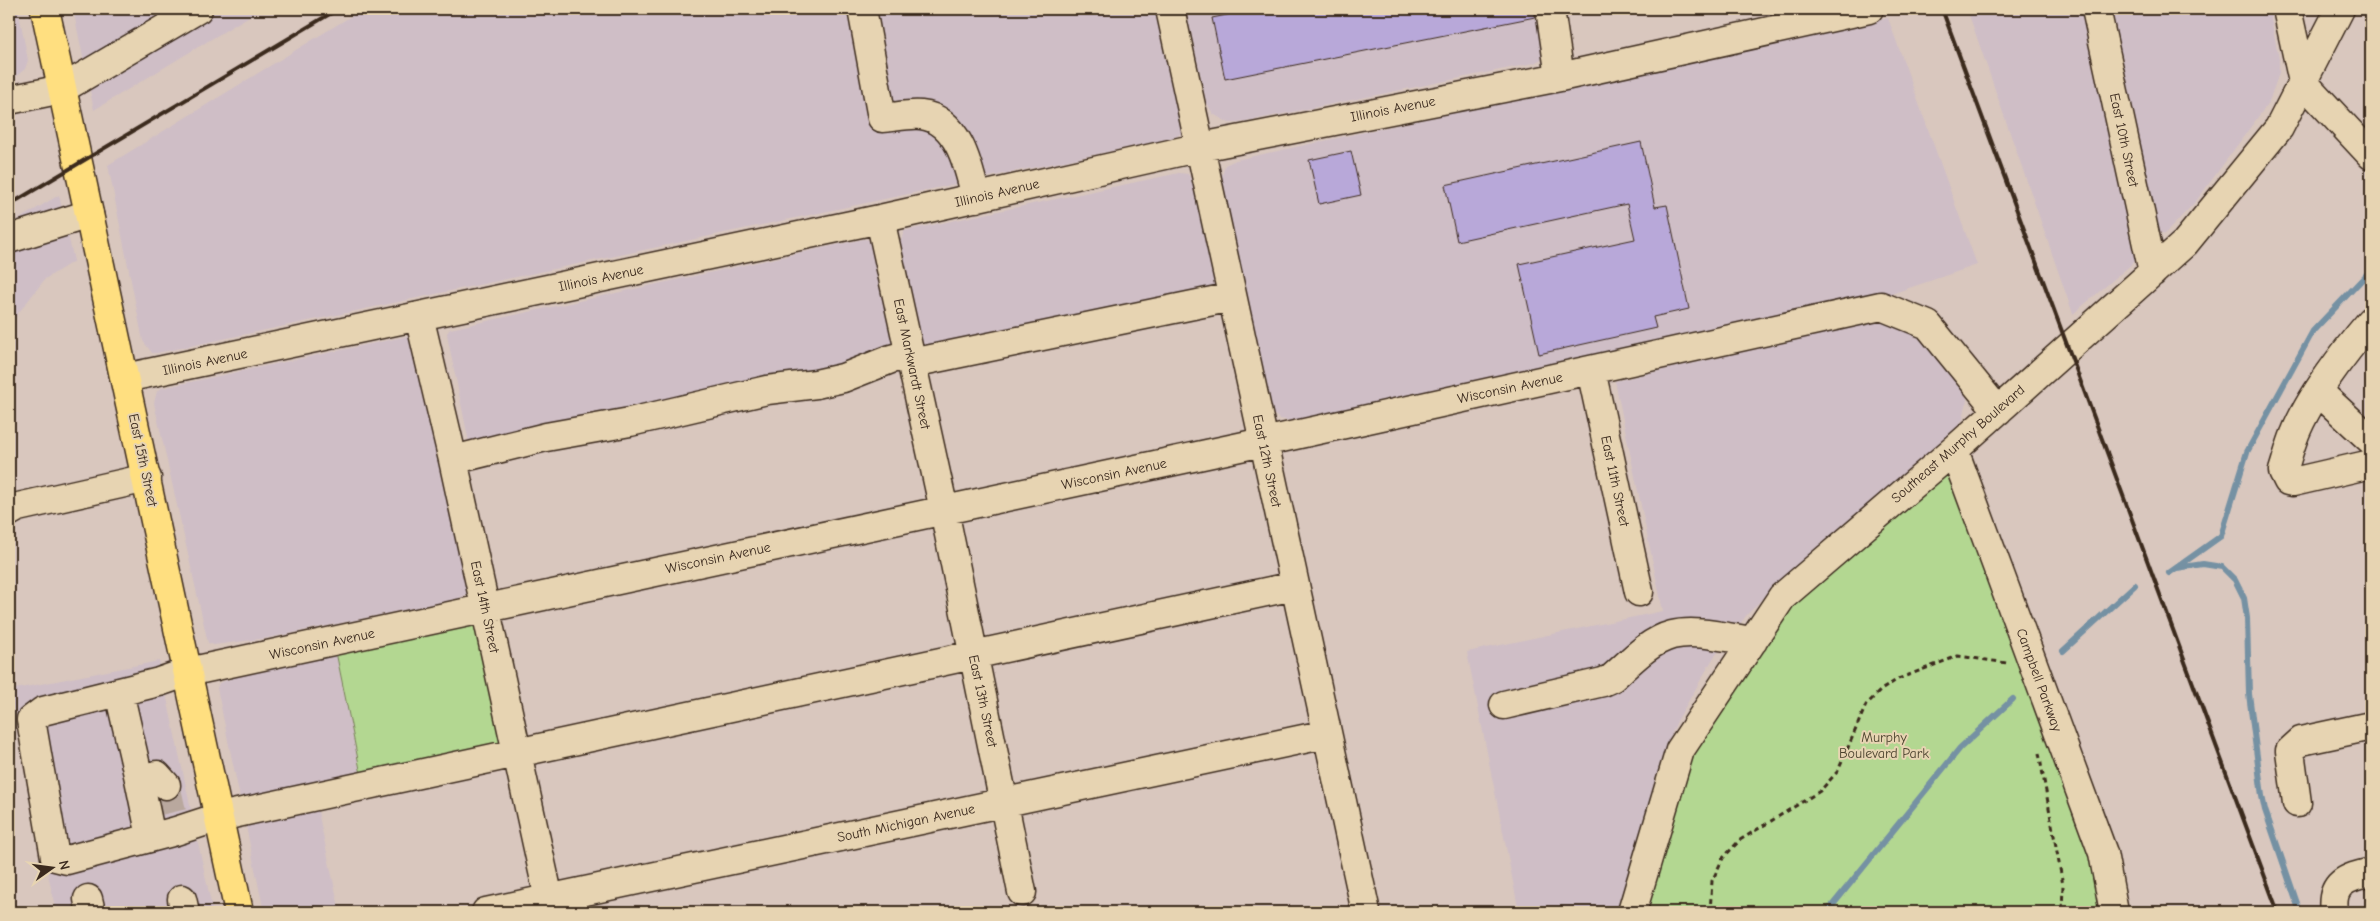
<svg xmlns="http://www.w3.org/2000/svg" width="2380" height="921" viewBox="0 0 2380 921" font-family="'Comic Neue',sans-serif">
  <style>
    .built { fill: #cfbec6 }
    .green { fill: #b3d791; stroke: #778058 }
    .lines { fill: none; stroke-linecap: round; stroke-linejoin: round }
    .stream { stroke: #7591a3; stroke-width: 6 }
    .building { fill: #b8a8d9; stroke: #3b2a1e }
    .minor-tunnel { stroke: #b9a89e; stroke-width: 28; stroke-dasharray: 28 14; stroke-linecap: butt }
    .minor-casing { stroke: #3b2a1e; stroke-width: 31 }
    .major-casing { stroke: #3b2a1e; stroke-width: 31 }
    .path { stroke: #3b2a1e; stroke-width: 3; stroke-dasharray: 5 4; stroke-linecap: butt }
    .minor { stroke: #e7d4b2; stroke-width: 28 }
    .major { stroke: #ffdf80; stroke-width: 28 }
    .rail { stroke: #3b2a1e; stroke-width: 4 }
    .labels { text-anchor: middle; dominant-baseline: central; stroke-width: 4; stroke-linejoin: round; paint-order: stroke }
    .street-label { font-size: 14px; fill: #3b2a1e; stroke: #e7d4b2 }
    .park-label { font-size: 14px; fill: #4d442f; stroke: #e7d4b2 }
  </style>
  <rect width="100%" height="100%" fill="#d9c7be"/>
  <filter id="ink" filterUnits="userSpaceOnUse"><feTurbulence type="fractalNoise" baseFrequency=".02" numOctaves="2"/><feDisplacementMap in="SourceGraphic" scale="10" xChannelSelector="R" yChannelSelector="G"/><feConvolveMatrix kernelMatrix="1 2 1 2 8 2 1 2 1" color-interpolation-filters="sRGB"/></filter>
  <g filter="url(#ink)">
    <path class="built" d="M9 9H18L28 60 25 69 9 82Z
      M73 9H261L94 110Z
      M363 9H1160L1184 128 1182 133 1173 138 157 353H152L143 341 108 165Z
      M1186 9H1542L1545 57 1534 63 1238 123H1229L1213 114 1206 101Z
      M1967 9H2086L2140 257 2073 314Z
      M2110 9H2269L2279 59V73L2269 102 2197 200 2164 235 2158 231Z
      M1888 18 1977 265 1888 295 1292 421 1280 419 1272 413 1221 180 1225 165 1236 160Z
      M1179 173 1188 174 1193 182 1220 307 926 367 900 244 904 231Z
      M59 195 74 261 45 279 9 325V225Z
      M864 239 871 240 902 372 474 467 448 340 447 333 450 329Z
      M1891 322 1922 337 1964 390 1967 400 1963 419 1956 429 1773 587 1746 616 1714 657 1677 721 1662 757 1617 912H1519L1467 652 1663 611 1615 381 1871 323Z
      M408 336H415L470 589 468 594 457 599 268 638 214 645 208 643 154 403 157 391 162 388Z
      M336 652 362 779 313 789 340 912H264L217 688 219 683 269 665Z
      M159 661 213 912H56L10 690Z"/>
    <path class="green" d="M1954 450 2114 912H1632L1680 750 1782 597Z
      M472 625 478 629 505 747 362 779 336 652Z"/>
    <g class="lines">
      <path class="stream" d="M2177 568 2203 564 2222 567 2235 580 2244 598 2247 618 2249 694 2262 796 2265 810 2300 912
        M2169 573 2221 536 2247 452 2313 331 2371 270
        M2063 651 2135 585
        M1827 912 1960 748 2013 699"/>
    </g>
    <path class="building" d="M1256 9H1535V17L1225 79 1212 18Z
      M1641 142 1655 207 1667 205 1689 309 1653 317 1656 328 1539 354 1519 264 1635 239 1627 204 1457 241 1445 185Z
      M1351 151 1361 195 1319 204 1309 160Z"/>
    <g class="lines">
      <path class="minor-tunnel" d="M166 785 173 816"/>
      <g class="minor-casing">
        <path id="minor" d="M862 9 882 118C895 117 908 114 921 115 959 119 969 168 976 198
          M1170 9 1366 912
          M1550 9 1560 77
          M2096 9 2153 272
          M2287 9 2303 82 2371 155
          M9 100 62 89 198 9
          M880 219 944 510 1022 892
          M9 239 89 214
          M419 316 453 460 549 899
          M2371 321C2346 350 2309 398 2295 434 2290 446 2287 459 2283 471L2288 481 2293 482 2371 464
          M912 363 1232 297
          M1591 370 1639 592
          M125 378 880 219 1201 147 1560 77 1869 9
          M2319 392 2371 440
          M1954 450 2103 853 2114 912
          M453 460 546 437 630 422 767 390 816 384 843 378 891 359 910 354
          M9 512 18 507 147 478
          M1294 586 219 817 176 831 67 860 55 857 31 720 43 711 159 682 188 672 1263 442 1881 306 1928 325 1998 411
          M119 692 139 779
          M1504 705 1603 682 1612 678C1629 663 1649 641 1672 635 1696 629 1728 638 1753 641
          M2297 803 2290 751 2301 741 2371 726
          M151 837 139 779 157 775 166 785
          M88 899 91 912
          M182 899 185 912
          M486 912 1327 734
          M1632 912 1680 750 1782 597 1954 450 2185 243 2279 128 2340 9
          M2334 912C2330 883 2346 878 2371 872"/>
      </g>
      <g class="major-casing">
        <path id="major" d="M45 9 239 912"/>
      </g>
      <path class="path" d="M2039 753 2063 885 2062 912
        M1710 912 1712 881 1723 858 1740 840 1820 791 1838 771 1866 705 1881 690 1898 679 1958 656 2007 663"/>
      <use href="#minor" class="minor"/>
      <use href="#major" class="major"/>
      <path class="rail" d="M1942 9 2278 912
        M9 205 338 9"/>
    </g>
  </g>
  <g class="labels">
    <g class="street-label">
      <text transform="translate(1393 109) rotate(-11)">Illinois Avenue</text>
      <text transform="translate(2124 140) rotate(78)">East 10th Street</text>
      <text transform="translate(997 193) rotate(-13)">Illinois Avenue</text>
      <text transform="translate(601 278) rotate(-12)">Illinois Avenue</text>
      <text transform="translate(205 362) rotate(-12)">Illinois Avenue</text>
      <text transform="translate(912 364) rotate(78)">East Markwardt Street</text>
      <text transform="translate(1510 388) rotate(-12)">Wisconsin Avenue</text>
      <text transform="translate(1958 444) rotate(-41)">Southeast Murphy Boulevard</text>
      <text transform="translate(143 460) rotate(78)">East 15th Street</text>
      <text transform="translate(1267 461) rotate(78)">East 12th Street</text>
      <text transform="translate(1114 474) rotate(-12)">Wisconsin Avenue</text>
      <text transform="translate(1615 481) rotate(78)">East 11th Street</text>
      <text transform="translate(718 558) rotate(-12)">Wisconsin Avenue</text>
      <text transform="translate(485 607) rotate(78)">East 14th Street</text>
      <text transform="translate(322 644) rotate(-12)">Wisconsin Avenue</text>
      <text transform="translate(2039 680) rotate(70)">Campbell Parkway</text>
      <text transform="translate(983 701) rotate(78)">East 13th Street</text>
      <text transform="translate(906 823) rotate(-12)">South Michigan Avenue</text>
    </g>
    <g class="park-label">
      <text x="1884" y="737">Murphy<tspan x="1884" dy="16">Boulevard Park</tspan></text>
    </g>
  </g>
  <rect width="2380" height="921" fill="none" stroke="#e7d4b2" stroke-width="30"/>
  <rect x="15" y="15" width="2350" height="891" fill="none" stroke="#3b2a1e" stroke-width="2" filter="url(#ink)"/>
  <g transform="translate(52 868) rotate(76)" stroke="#e7d4b2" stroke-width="4" paint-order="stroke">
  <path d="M0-4L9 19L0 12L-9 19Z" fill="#3b2a1e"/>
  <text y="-8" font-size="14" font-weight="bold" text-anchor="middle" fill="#3b2a1e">N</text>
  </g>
</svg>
